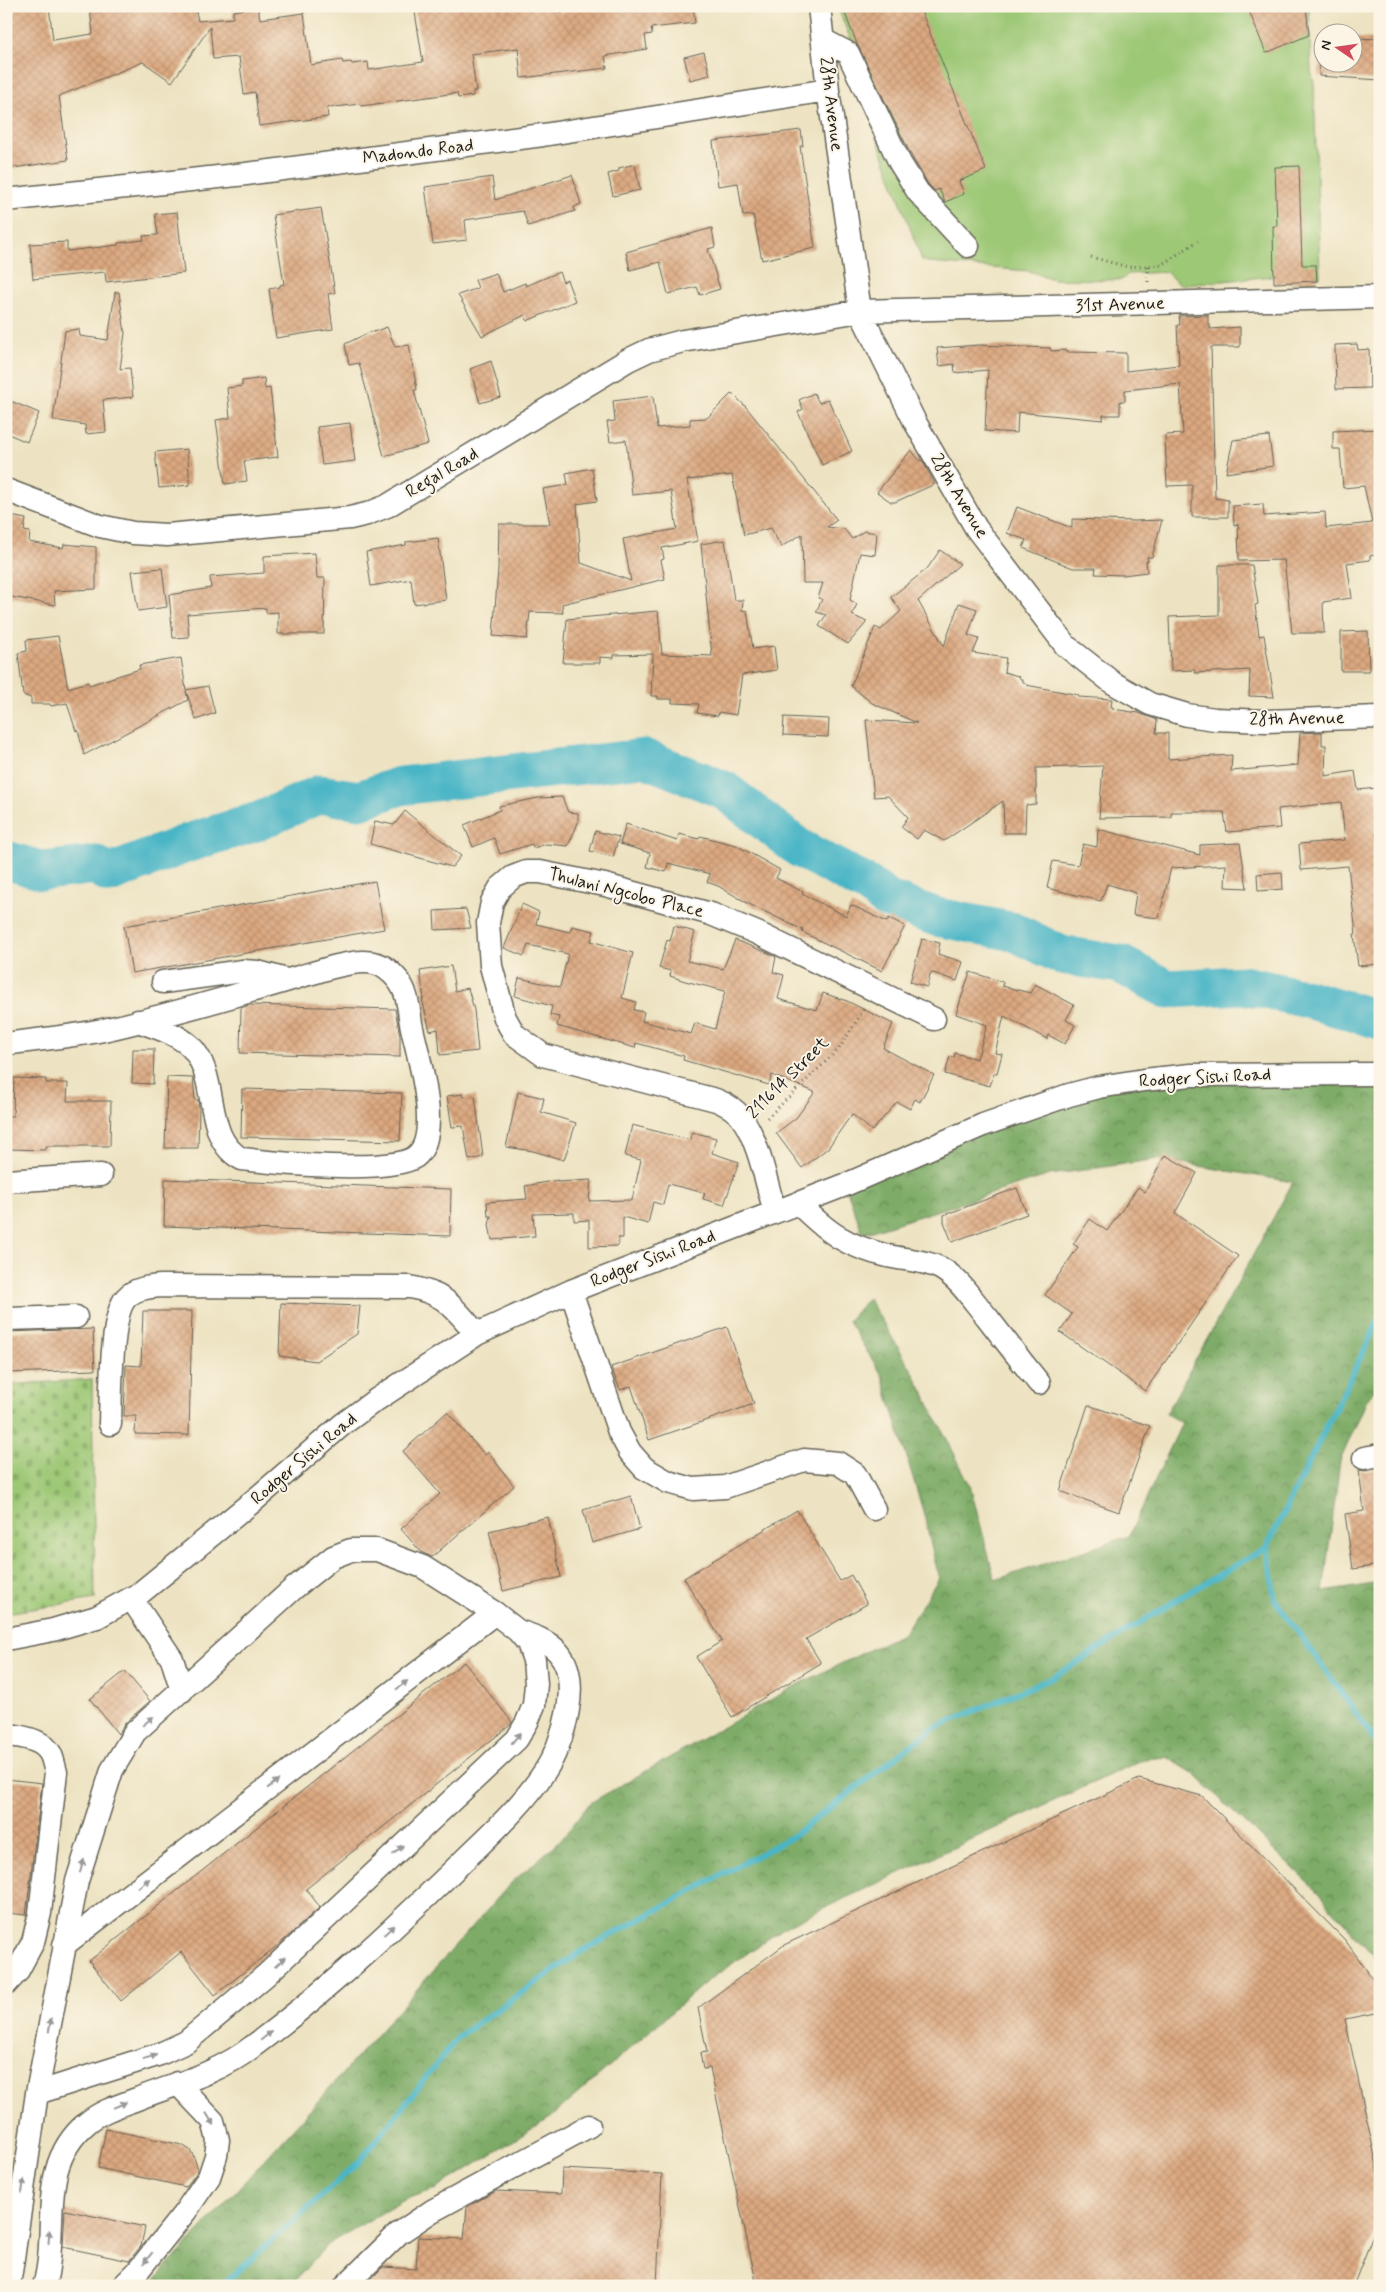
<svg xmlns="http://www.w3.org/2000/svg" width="1386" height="2292" viewBox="0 0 1386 2292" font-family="Mynerve,sans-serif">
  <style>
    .grass { fill: #9dc876; stroke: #5c7249 }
    .forest { fill: url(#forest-crowns); stroke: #4d6442 }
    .cemetery { fill: url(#cemetery-stones); stroke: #5c7249 }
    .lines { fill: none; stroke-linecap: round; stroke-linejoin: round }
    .stream { stroke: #49b5c6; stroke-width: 6 }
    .river { stroke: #49b5c6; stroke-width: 39 }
    .building { fill: url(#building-cross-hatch) }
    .minor-casing { stroke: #656256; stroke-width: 25 }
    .path { stroke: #656256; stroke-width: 3; stroke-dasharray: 1 4; stroke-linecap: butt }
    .minor { stroke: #fff; stroke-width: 22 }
    .oneway { fill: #999 }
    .labels { text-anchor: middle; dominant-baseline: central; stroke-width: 4; stroke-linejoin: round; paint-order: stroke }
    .street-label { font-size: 18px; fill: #1c1c1c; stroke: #fcf5e5 }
  </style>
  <defs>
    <pattern id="forest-crowns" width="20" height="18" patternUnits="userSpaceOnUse" patternTransform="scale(1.25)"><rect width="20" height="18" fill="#7eac67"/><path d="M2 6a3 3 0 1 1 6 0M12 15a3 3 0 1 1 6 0" fill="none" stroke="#668b54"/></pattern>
    <pattern id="cemetery-stones" width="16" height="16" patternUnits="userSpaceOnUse" patternTransform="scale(1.25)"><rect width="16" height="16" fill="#9dc876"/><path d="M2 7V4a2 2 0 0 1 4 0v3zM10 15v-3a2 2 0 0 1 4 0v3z" fill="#87ab66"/></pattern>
    <pattern id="building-cross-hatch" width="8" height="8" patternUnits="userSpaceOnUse" patternTransform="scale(1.25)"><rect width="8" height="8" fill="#dba880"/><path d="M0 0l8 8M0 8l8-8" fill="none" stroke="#bb906e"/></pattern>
  </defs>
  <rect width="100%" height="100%" fill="#fcf5e5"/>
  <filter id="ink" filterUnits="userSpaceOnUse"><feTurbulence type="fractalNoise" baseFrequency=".02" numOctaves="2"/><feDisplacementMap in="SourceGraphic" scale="10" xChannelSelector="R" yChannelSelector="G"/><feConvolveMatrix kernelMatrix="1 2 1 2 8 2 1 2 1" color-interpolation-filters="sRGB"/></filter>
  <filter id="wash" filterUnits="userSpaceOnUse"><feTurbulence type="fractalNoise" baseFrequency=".0096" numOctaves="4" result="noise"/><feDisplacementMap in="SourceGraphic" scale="20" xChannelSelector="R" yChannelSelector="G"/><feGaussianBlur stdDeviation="1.12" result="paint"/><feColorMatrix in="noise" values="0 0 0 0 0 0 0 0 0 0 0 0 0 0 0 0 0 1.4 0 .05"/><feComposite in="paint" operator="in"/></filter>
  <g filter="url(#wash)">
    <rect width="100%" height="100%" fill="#ede3c2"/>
    <path class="grass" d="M837 6H1309L1311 72 1314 83 1320 277H1316V281L1275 283 1274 276 1180 285 1166 272 1128 274 1122 280 1053 279 1029 271 930 263 922 260 872 125 884 120Z"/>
    <path class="forest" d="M1380 1074V1383L1367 1400 1340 1461 1323 1592 1380 1583V1963L1311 1885 1193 1773 1167 1757 1144 1759 788 1925 706 1982 551 2117 436 2189 406 2199 328 2244 290 2286H149L312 2108 511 1883 562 1839 590 1803 795 1686 904 1633 939 1578 923 1511 882 1375 848 1321 868 1298 913 1372 970 1485 995 1580 1129 1536 1182 1423 1166 1414 1293 1182 1158 1159 1050 1175 863 1234 845 1185 1098 1088Z"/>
    <path class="cemetery" d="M92 1379 95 1599 6 1613V1385Z"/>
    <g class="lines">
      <path class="stream" d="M1380 1318 1267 1547 1275 1600 1380 1747
        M221 2286 359 2162 459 2036 582 1951 793 1836 934 1728 1052 1678 1183 1596 1267 1547"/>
      <path class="river" d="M6 860 43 871 96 865 109 874 188 843 259 821 320 794 359 800 400 786 644 758 724 790 799 848 868 885 888 900 937 917 1015 932 1061 955 1120 964 1167 989 1243 985 1308 999 1380 1020"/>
    </g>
    <g id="blocks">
      <path class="building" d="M6 6H49L53 40 93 34 90 8 110 6H195L198 21 233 18V11L258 7 260 19 304 13 311 65 342 60 343 63 351 62 352 64 368 62 369 70 423 62 414 6H560V12L590 6H693L695 23 651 28 652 34 645 35 647 49 605 56 607 68 521 78 518 48 471 54 476 91H473V96L458 98 457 93 361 106 360 104 327 108 328 117 259 126 255 92 244 94 239 57 213 59 210 27 172 82 143 62 59 96 68 160 6 169Z
        M842 6H919L986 170 959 181 964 194 945 202 939 189 935 191 928 184 912 157 857 44Z
        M1247 6H1306L1309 35 1266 53Z
        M1354 38 1380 39V80L1319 76 1320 54H1324V62H1354Z
        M704 52 710 75 690 80 684 57Z
        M801 130 803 146H800L815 248 762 260 753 215 743 216 738 183 718 186 713 141Z
        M635 164 640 190 613 196 608 174 619 171V168Z
        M1299 166 1302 265H1316L1317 281 1274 283 1273 226H1277L1275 167Z
        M572 175 581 204 574 207 575 211 528 226 523 211 465 220 467 240 433 244 425 187 492 177 495 200Z
        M321 208 335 293 328 294 333 329 276 338 269 289 280 287V285L284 284 273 215Z
        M177 212 184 273 106 282 105 272 33 279 30 244 67 242V251L118 245V243L144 240 143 236 158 235 155 214Z
        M712 228 715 247 708 249 720 289 700 295 697 287 668 294 660 262 630 270 626 252Z
        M559 272 563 282 567 280 575 301 527 321 525 315 482 336 458 295 478 288 475 280 496 273 503 292 525 283 526 286Z
        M115 292H119L125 333 120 369 130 368 133 397 103 400 106 432 86 434 85 425 53 420 65 331 79 329 80 336 108 340Z
        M1208 315V324H1210V329L1240 327V347H1211L1215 498 1228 500V517H1192V485L1167 486 1165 435 1183 434 1180 384 1125 390V401H1120V415H1103V420L1018 412 1017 433 985 431 988 370 955 373 954 364 939 366 937 348 979 345 1050 348 1051 351 1067 350V352L1126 353V371L1179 365 1177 325H1180L1179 316Z
        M387 327 395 347 409 345 417 390H414L428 444 384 456 359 363 349 365 345 344 372 331 373 332Z
        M1357 344 1358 350 1369 349 1370 388 1336 389 1335 345Z
        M491 361 501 397 480 403 470 369Z
        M264 378 265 389 270 388 278 457 244 461 247 481 225 484 216 420 230 418 227 388 242 386V381Z
        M732 393 746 407 837 520 827 527 844 529 852 539 864 531 877 533 875 555 860 553 850 600 857 604 852 615 867 622 848 644 819 626 826 615 816 612 822 599 818 598 823 583H803L802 534 781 547 771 528 744 535 732 475 687 480 698 541 662 548 664 559 661 560 665 579 562 604 563 613 530 612 527 639 493 636 498 569 499 524H550L543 489 568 485 566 473 592 468 597 501 577 504 581 563 631 581 623 539 677 529 671 491 632 495 626 440 610 442 607 422 615 421 613 401 653 396 657 428 690 425V419L707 418Z
        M814 393 819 403 828 399 852 451 822 465 798 412 803 409 799 400Z
        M6 399 39 413 27 442 6 433Z
        M350 423 355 461 322 465 317 427Z
        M1380 429V553L1370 556V560L1347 563 1352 598 1323 602 1324 633H1292L1284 560 1239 561 1238 524 1234 525 1233 506 1263 504 1264 516 1325 512 1326 528 1372 523 1364 486 1343 488 1340 449H1333V431Z
        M1269 436 1273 466 1226 473 1233 440Z
        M187 449 190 485 159 488 155 452Z
        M911 450 920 461 922 460 935 484 895 502H891L877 492Z
        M1017 507 1072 528V519L1134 521 1162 520 1152 557H1147L1148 561H1146L1147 572 1123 575 1095 574 1096 568H1073L1023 548 1026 540 1007 533Z
        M6 515 26 519 24 531 30 532 29 542 63 548 64 544 96 547V589L54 591 55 605 6 596Z
        M438 538 446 600 414 604 411 579 371 586 366 552 406 545V542Z
        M725 540 734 600H743L742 610 747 611 753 649 774 646 777 670 742 675 736 715 719 712 718 716 697 713 699 704 672 703V699H658V696H651L653 654 614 655V658L600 657V663H563L567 619 658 611 662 654 712 656 701 544Z
        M940 550 960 564 918 601 944 646 959 603 977 609 968 635 979 639 973 653 1006 658 1004 672 1018 676 1026 685 1079 695 1078 697 1112 699 1111 707H1113V709L1139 713 1157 720 1156 733H1168V759L1232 755 1231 771 1298 765 1300 733 1322 732V745H1326L1325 776 1355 771 1358 790 1377 788 1380 833H1376L1380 867V964L1358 966 1354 934H1356L1348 866 1301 870 1299 844 1345 840 1341 802 1278 809 1280 828 1227 832 1224 812H1171V817L1099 818 1103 766 1036 768V804L1026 805 1025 833H1004L1003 801 944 841 924 830 917 839 901 827 908 817 888 796 874 797 866 720 917 723 872 703 851 686 875 627 881 630 901 611 891 597 927 569Z
        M315 553 317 578H325L324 634H278V612L266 613V608L187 614 189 637 173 638 169 595 211 588 210 577 264 573V556Z
        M1219 565H1252L1258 604 1255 605 1259 636 1264 635 1274 697 1249 696 1250 670 1195 673V670L1171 671 1169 617 1219 615Z
        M162 568 167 607 138 611 132 571Z
        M1368 631 1369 671H1341V632Z
        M58 636 68 688 88 682 89 685 140 669 139 665 181 658 186 690 208 686 215 713 196 720 186 691 188 700 84 755 78 730 76 731 67 703 51 706 50 704H31V698L23 695 18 653 27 651 26 640Z
        M784 717 829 719 828 737 783 735Z
        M562 797 568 812 578 813V823L568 846 547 844 533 848 532 844 500 854 494 838 473 847 464 825 500 810 499 806 538 798Z
        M405 811 461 856 452 867 370 844 375 821 394 825Z
        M626 824 677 841 679 834 699 839 700 836 736 845 780 870 776 878 803 892 802 894 846 916 851 905 887 922 889 918 905 926 882 971 802 932 803 930 749 904 718 886 707 882 710 874 668 863 666 872 647 867 650 853 620 844Z
        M1098 829 1200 855V845L1240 843 1247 888 1225 887 1226 865 1171 868 1159 918 1133 915 1136 893 1107 884 1101 901 1047 888 1053 861 1078 865 1083 844 1097 847Z
        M595 831 619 837 613 857 590 851Z
        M1282 872 1283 889 1258 891 1257 874Z
        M375 881 384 929 132 973 124 926Z
        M522 904 539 912 536 924 570 932 572 926 594 931 591 941 633 953 622 998 636 1002 634 1010 644 1012 642 1021 691 1034 695 1023 715 1029 725 991 685 981 670 976 671 971 659 968 667 940 670 941 674 926 695 932 687 961 723 969 735 940 768 953 776 957 773 972 784 975 778 999 817 1010 823 993 847 1001 893 1024 883 1048 934 1075 920 1102 915 1099 910 1109 897 1102 872 1131 852 1114 828 1148 802 1168 776 1133 796 1118 815 1092 772 1075 769 1085 683 1060 684 1056 636 1043 635 1048 557 1026 559 1017 550 1015 552 1006 515 996 519 978 560 987 568 954 528 945 524 956 504 948Z
        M466 909 471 928 435 930 434 911Z
        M922 939 940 943 938 954 963 962 957 981 933 973 930 974 927 987 910 982Z
        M451 966 455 991 468 988 474 1010 478 1051 440 1055 438 1029 430 1031 422 999H424L420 971Z
        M970 972 1003 982 1002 986 1030 993 1035 984 1074 1005 1066 1020 1075 1025 1065 1044 1048 1035 1047 1039 1004 1016 995 1053 1002 1054 997 1073H994L990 1086 945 1074 950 1056 954 1058 955 1053 977 1059 987 1025 956 1014Z
        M249 1005 395 1009 400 1036V1057L240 1053 241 1008Z
        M133 1049H154L153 1084 132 1083Z
        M167 1077 193 1078 195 1100H198L199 1108 198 1148H165Z
        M14 1078 46 1079V1083H68L67 1101H111L110 1146H46V1150L6 1149V1116H13Z
        M242 1089 402 1093 400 1141 241 1137Z
        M518 1092 544 1098 541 1112 576 1123 564 1160 533 1151 506 1147Z
        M463 1094 464 1097 475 1096 483 1157 469 1160 463 1126 452 1127 447 1096Z
        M632 1125 690 1140 692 1132 716 1138 712 1153 739 1162 724 1205 703 1199 705 1193 668 1184 663 1205 653 1202 648 1224 623 1217V1238H618V1246L589 1247V1220L574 1221V1213L533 1214 535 1236 492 1240 489 1225 491 1216H488L487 1202 527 1199 525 1186 558 1180 557 1182 591 1180 589 1201 632 1200 641 1160 625 1156Z
        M1165 1155 1197 1173 1175 1213 1238 1256 1145 1391 1060 1332 1072 1314 1045 1295 1078 1247 1073 1244 1090 1219 1107 1231 1138 1187 1145 1192Z
        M165 1179 451 1189 450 1236 164 1226Z
        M1017 1188 1027 1214 952 1242 944 1222V1215Z
        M281 1303 360 1306 357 1334 316 1361 279 1356Z
        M143 1311H192L189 1435 135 1434 136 1416H124L126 1365 141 1366Z
        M727 1327 754 1404 649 1440 631 1386 620 1390 611 1367Z
        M93 1329 95 1370 6 1373V1332Z
        M1088 1405 1150 1426 1119 1512 1060 1491Z
        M447 1412 485 1455 488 1452 514 1486 432 1557 421 1552 401 1529 440 1494 403 1451Z
        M1380 1468V1565L1353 1569 1345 1514 1364 1511 1359 1470 1366 1471Z
        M631 1496 640 1529 592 1543 583 1510Z
        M797 1510 840 1581 851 1575 867 1604 806 1639 821 1663 732 1717 696 1657 722 1641 684 1578Z
        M548 1517 561 1577 503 1591 489 1531Z
        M464 1662 512 1722 509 1726 306 1889 320 1907 283 1941 215 1995 181 1952 121 2001 89 1961Z
        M125 1671 150 1701 126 1722 118 1734 90 1699Z
        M6 1779 42 1783 26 1915 6 1913Z
        M1139 1779 1202 1796 1345 1940 1378 1986 1380 2012 1345 2019 1380 2180V2218L1353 2286H757L710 2068 703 2069 700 2053 707 2052 698 2008 784 1945Z
        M106 2129 182 2145 190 2150 193 2155 197 2166V2172L186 2187 98 2168Z
        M562 2169 662 2174 657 2286H364L383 2267 416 2269 418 2237 464 2239 467 2207 496 2191 561 2194Z
        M65 2210 145 2227 141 2246 129 2261 63 2247Z"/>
    </g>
  </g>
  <g filter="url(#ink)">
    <use href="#blocks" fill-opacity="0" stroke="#656256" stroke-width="1"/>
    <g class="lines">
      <g class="minor-casing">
        <path id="minor" d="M819 6 828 90 860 311 915 422 976 528 1066 646 1113 683 1150 704 1187 715 1215 719 1266 721 1380 717
          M823 40 848 53 900 163 918 192 968 246
          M6 200 246 174 543 135 828 90
          M6 490 100 526 133 533 167 535 350 518 367 514 387 506 628 360 649 350 683 341 860 311 1380 297
          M163 982 243 971 258 972 287 980
          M6 1044C41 1039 78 1036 112 1028 187 1011 260 988 333 967 351 963 373 957 388 970 393 974 400 982 403 988 409 999 409 1016 412 1028 418 1056 443 1137 415 1157 390 1174 274 1163 242 1159 201 1138 221 1076 190 1046 176 1033 155 1027 138 1021
          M6 1181 101 1175
          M798 1203C828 1233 846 1246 888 1256 905 1260 924 1260 940 1268 959 1278 973 1301 987 1317 1004 1339 1021 1361 1039 1383
          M775 1212C767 1186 758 1138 741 1117 735 1109 726 1104 716 1100L543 1055 514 1034 505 1018 491 966 488 923 492 902 500 888 513 877 526 872H540L605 885 711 914 757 933 934 1019
          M571 1291 619 1432 630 1452 644 1468 668 1482 693 1489 725 1487 804 1460 838 1463 855 1474 874 1509
          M6 1319 76 1317
          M110 1424C111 1399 110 1315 126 1298 135 1288 150 1287 162 1286L410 1287C447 1294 453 1307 477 1334
          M1364 1458 1380 1455
          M131 1598 172 1659 182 1691
          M6 1639 53 1630 97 1617 139 1594 257 1498 343 1424 373 1402 477 1334 571 1291 845 1185 983 1125 1069 1095 1099 1087 1144 1080 1191 1075 1380 1074
          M6 1735C20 1736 42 1739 50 1753 53 1758 54 1766 56 1772L40 1913 33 1942 17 1972 6 1984
          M64 1945 495 1613
          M9 2286 37 2093 77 1881 112 1770 135 1732 293 1589 333 1557 351 1550H377L423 1567 495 1613 518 1631 528 1643 534 1660 536 1684 534 1705 527 1722 517 1739 266 1975 186 2042 160 2054 37 2093
          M44 2286C60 2231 35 2166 87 2123 101 2111 121 2105 137 2099 176 2084 219 2073 252 2047 325 1993 391 1931 456 1868 487 1837 521 1808 545 1771 563 1744 583 1680 558 1652 547 1640 533 1636 518 1631
          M123 2286 137 2272 185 2212 209 2177 216 2156 218 2140 213 2121 177 2083
          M345 2286 398 2234 432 2211 589 2126"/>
      </g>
      <path class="path" d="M1091 257 1128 267 1161 265 1198 241
        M1148 266V283
        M767 1118 839 1049 864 1009"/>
      <use href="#minor" class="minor"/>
    </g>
    <defs><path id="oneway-solid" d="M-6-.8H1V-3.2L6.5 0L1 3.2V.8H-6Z" transform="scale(1.25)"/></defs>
    <g class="oneway">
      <use href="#oneway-solid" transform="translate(402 1685) rotate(-38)"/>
      <use href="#oneway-solid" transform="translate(148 1721) rotate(-39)"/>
      <use href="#oneway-solid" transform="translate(516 1738) rotate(-50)"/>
      <use href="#oneway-solid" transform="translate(273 1784) rotate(-38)"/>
      <use href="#oneway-solid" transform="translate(398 1850) rotate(-43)"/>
      <use href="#oneway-solid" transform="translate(82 1866) rotate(-73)"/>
      <use href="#oneway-solid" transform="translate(144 1883) rotate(-38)"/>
      <use href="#oneway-solid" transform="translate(389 1930) rotate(-43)"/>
      <use href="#oneway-solid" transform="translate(280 1962) rotate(-43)"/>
      <use href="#oneway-solid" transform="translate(50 2025) rotate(-80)"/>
      <use href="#oneway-solid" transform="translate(266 2036) rotate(-39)"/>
      <use href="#oneway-solid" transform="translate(150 2057) rotate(-18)"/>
      <use href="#oneway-solid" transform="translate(120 2105) rotate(-23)"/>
      <use href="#oneway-solid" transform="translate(210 2119) rotate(58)"/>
      <use href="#oneway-solid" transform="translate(23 2186) rotate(-82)"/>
      <use href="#oneway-solid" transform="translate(49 2237) rotate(-85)"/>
      <use href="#oneway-solid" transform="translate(148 2258) rotate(128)"/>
    </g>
  </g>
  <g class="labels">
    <g class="street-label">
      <text transform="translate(831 104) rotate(83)">28th Avenue</text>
      <text transform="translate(418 152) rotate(-7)">Madondo Road</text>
      <text transform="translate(1120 305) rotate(-2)">31st Avenue</text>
      <text transform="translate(442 473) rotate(-31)">Regal Road</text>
      <text transform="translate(959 496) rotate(59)">28th Avenue</text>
      <text transform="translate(1297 719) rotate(-1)">28th Avenue</text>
      <text transform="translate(626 893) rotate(14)">Thulani Ngcobo Place</text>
      <text transform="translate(788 1078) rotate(-45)">211614 Street</text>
      <text transform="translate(1205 1078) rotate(-3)">Rodger Sishi Road</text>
      <text transform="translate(653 1259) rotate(-21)">Rodger Sishi Road</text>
      <text transform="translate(304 1459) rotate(-40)">Rodger Sishi Road</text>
    </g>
  </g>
  <rect width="1386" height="2292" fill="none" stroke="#fcf5e5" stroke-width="25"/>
  <g transform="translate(1338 48) rotate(283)"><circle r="24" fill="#fcf5e5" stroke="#a29e95"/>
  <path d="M0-4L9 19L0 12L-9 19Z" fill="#d1495b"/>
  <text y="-8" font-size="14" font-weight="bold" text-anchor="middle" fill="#1c1c1c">N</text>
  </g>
</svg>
